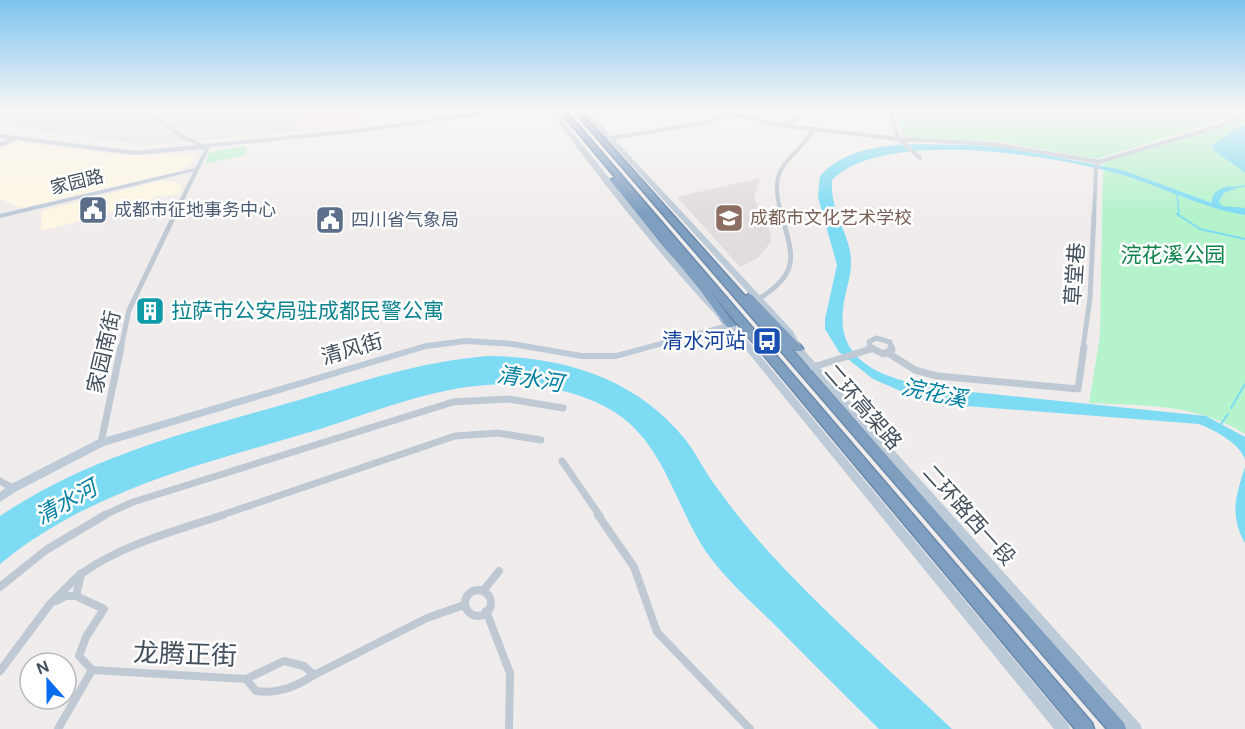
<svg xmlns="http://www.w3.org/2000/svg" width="1245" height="729" viewBox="0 0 1245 729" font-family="'DM Sans','Noto Sans SC',sans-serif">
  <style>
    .commercial { fill: #fdf6e2 }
    .education { fill: #e1ddde }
    .medical { fill: #fddcd9 }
    .green { fill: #b5f3cd }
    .water { fill: #7edbf4 }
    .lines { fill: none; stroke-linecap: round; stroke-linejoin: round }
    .stream-far1 { stroke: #7edbf4; stroke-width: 1.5 }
    .stream { stroke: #7edbf4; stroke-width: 2 }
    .highway-casing { stroke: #6a8aad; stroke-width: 3 }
    .street-far3 { stroke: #bec9d4; stroke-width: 4 }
    .street-far2 { stroke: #bec9d4; stroke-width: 5 }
    .street-far1 { stroke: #bec9d4; stroke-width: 7 }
    .street { stroke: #bec9d4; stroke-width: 8 }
    .secondary { fill: #bdcad8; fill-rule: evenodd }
    .highway { fill: #7f9fc1; fill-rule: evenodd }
    .labels { text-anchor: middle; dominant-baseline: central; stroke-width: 5; stroke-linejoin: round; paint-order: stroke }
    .far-street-label { font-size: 18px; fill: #43505c; stroke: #fff }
    .far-service-label { font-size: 18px; fill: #4e5e75; stroke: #fff; text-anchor: start }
    .far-education-label { font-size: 18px; fill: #785e54; stroke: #fff; text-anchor: start }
    .park-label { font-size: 21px; fill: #0e8349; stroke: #fff }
    .street-label { font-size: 21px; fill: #43505c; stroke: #fff }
    .culture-label { font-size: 21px; fill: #0d838f; stroke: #fff; text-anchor: start }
    .transit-label { font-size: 21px; fill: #164399; stroke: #fff; text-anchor: end }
    .water-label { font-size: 22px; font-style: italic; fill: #0280a2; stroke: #fff }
    .near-street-label { font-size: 26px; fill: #43505c; stroke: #fff }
  </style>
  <rect width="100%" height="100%" fill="#f0ecec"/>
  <path class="commercial" d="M17 142 122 155 195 154 190 164 176 172 22 208 0 199V147Z
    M163 180 182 183 180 194 157 196 144 204 41 231 42 211Z"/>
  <path class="education" d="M0 111H335L302 119V130L150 145 0 126Z
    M760 178 754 198 771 234V242L758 258 740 267 677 197Z"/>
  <path class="medical" d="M335 111H357L356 124 302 130V119Z"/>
  <path class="green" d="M895 111H1234L1238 113 1210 124 1096 159 1003 142 906 137 903 135Z
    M1245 118V434C1196 403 1145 406 1089 403L1100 336 1103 163Z
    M247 146 246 155 205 164 210 152Z"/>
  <path class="water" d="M1245 125V173L1215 151 1211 145C1225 140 1232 128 1245 125Z
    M974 145 1009 148 1122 170 1212 203C1211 192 1220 188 1230 186L1235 189 1224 193 1219 201 1222 206 1245 208V215C1201 208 1162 186 1119 174 1054 155 883 128 832 180 830 214 850 233 851 260 852 277 844 293 843 310 836 369 897 381 942 389L1206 416 1245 437V460C1240 443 1214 430 1199 424L953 405 919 399 873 379 839 352 825 329V319L837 265 818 197 820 176C855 136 925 145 974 145Z
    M488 356C565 357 635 378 685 439 695 452 703 468 712 481 727 502 743 523 760 542 819 609 888 668 952 729H879C843 693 807 658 772 622 750 601 727 580 709 556 676 510 666 446 616 413 578 389 530 382 486 385 430 389 373 412 320 429 208 463 92 488 0 564V516C89 456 191 431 292 402 357 383 421 361 488 356Z
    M1245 467V543C1229 515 1236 495 1245 467Z"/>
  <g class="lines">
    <path class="stream-far1" d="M1231 188 1245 186
      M1177 193 1179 216"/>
    <path class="stream" d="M1177 214 1200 229 1245 239
      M1231 408 1245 384
      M1221 424 1228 414"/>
    <g class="highway-casing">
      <path id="highway" d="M560 111H566L1092 723 1094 729H1075L711 292 735 325 733 327H727L700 290 610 180 616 178Z
        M574 111H580L745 296 749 294 752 295 802 347 803 349 802 351H794L782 338 1124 723 1126 729H1107Z"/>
    </g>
    <path class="street-far3" d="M137 111H150
      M722 111 778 125 899 139 993 144 1099 162 1220 126 1245 114
      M890 111 899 139 920 158
      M147 112 183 137 201 145
      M786 125 797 119 803 111
      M612 138 704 123 728 113
      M0 145 16 138
      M174 216 197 169
      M782 216C766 163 790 166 814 129
      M1094 216 1096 168 1099 162"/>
    <path class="street-far2" d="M759 299C800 272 794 257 781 214
      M121 348 129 310 175 214
      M871 348 869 342 876 338 890 342 892 348
      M1083 348 1090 298 1094 214"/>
    <path class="street-far1" d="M870 347 883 354 892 350 891 347
      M888 353 915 370 937 376 1078 389 1084 347
      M813 367 871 349
      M101 443 121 347
      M562 461 600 516
      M0 481 13 488
      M102 516 133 502 453 402 508 399 563 408
      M219 516 455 436 498 433 541 440"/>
    <path class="street" d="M598 515 634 567 657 632 750 729
      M0 587 46 550 105 515
      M465 603a13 13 0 1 1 26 0a13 13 0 1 1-26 0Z
      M483 591 499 571
      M56 601 66 596H76
      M486 611 510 673 509 729
      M92 670 79 656 86 637 104 609 76 596 81 574C123 544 175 531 223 515
      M0 671 50 604 80 574
      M246 679 256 691C279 694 295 687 314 675
      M58 729 92 670 246 679 284 661 304 666 314 675 427 618 464 605"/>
    <path class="secondary" d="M488 111H501L498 113 356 133 210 147 199 170 0 218V214L195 168 205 149 135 155 0 138V134L135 151 356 129Z
      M550 111H556L663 246 733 323 1068 724 1070 729H1054L728 328 616 359H582L512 347 466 344 426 349 104 446 17 491 0 502V492L9 485 97 440 426 343 466 338 512 341 582 353H616L724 324C661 257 604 185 550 111Z
      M582 111H588L793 331 802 348 1140 724 1142 729H1126L795 351 786 334Z"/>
    <use href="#highway" class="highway"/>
  </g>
  <linearGradient id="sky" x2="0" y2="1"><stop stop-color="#7dc4ed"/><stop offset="0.52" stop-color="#f8f6f6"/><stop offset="1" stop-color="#f8f6f6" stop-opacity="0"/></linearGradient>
  <rect width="1245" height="213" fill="url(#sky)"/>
  <defs>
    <g id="civic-square" transform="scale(1.5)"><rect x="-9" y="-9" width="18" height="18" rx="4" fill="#5c6f8a" stroke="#fff"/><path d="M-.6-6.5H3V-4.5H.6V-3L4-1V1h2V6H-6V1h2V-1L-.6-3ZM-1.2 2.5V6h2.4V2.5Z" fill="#fff"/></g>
    <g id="school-square" transform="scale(1.5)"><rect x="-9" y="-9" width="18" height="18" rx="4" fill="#8d6e63" stroke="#fff"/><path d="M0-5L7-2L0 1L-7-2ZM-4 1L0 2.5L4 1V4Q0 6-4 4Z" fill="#fff"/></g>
    <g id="building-square" transform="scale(1.5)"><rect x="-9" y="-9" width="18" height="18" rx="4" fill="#0f9aa8" stroke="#fff"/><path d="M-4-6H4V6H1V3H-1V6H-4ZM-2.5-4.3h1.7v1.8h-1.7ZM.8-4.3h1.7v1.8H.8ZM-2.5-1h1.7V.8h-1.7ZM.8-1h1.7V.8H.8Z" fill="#fff"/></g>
    <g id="bus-square" transform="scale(1.5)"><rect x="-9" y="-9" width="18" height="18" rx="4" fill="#1a4fb4" stroke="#fff"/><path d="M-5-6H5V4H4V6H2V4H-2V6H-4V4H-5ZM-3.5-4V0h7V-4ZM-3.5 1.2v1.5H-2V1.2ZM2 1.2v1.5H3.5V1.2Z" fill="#fff"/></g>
  </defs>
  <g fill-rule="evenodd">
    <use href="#civic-square" x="93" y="210"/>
    <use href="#school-square" x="729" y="218"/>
    <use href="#civic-square" x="330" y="220"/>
    <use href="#building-square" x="150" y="311"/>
    <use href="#bus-square" x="767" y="341"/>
  </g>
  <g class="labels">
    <g class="far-street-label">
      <text transform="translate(77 182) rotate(-14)">家园路</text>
    </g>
    <g class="far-service-label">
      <text x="114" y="210">成都市征地事务中心</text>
      <text x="351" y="220">四川省气象局</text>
    </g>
    <g class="far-education-label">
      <text x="750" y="218">成都市文化艺术学校</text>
    </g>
    <g class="park-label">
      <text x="1173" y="255">浣花溪公园</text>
    </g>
    <g class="street-label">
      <text transform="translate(1075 274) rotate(-86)">草堂巷</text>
      <text transform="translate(352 349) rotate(-16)">清风街</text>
      <text transform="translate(104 352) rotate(-77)">家园南街</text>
      <text transform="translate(863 407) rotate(49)">二环高架路</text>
      <text transform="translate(969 515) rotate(48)">二环路西一段</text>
    </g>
    <g class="culture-label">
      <text x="171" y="311">拉萨市公安局驻成都民警公寓</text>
    </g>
    <g class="transit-label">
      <text x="746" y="341">清水河站</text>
    </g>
    <g class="water-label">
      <text transform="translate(530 379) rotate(8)">清水河</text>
      <text transform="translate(934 393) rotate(12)">浣花溪</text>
      <text transform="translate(66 502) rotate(-29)">清水河</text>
    </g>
    <g class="near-street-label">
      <text transform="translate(185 654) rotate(2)">龙腾正街</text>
    </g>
  </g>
  <g transform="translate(48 681) rotate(339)"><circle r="28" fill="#ffffff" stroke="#b4b9be" stroke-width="1.5"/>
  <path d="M0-4.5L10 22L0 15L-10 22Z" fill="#086cee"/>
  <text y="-9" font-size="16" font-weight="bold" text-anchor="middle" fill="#43505c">N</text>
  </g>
</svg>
